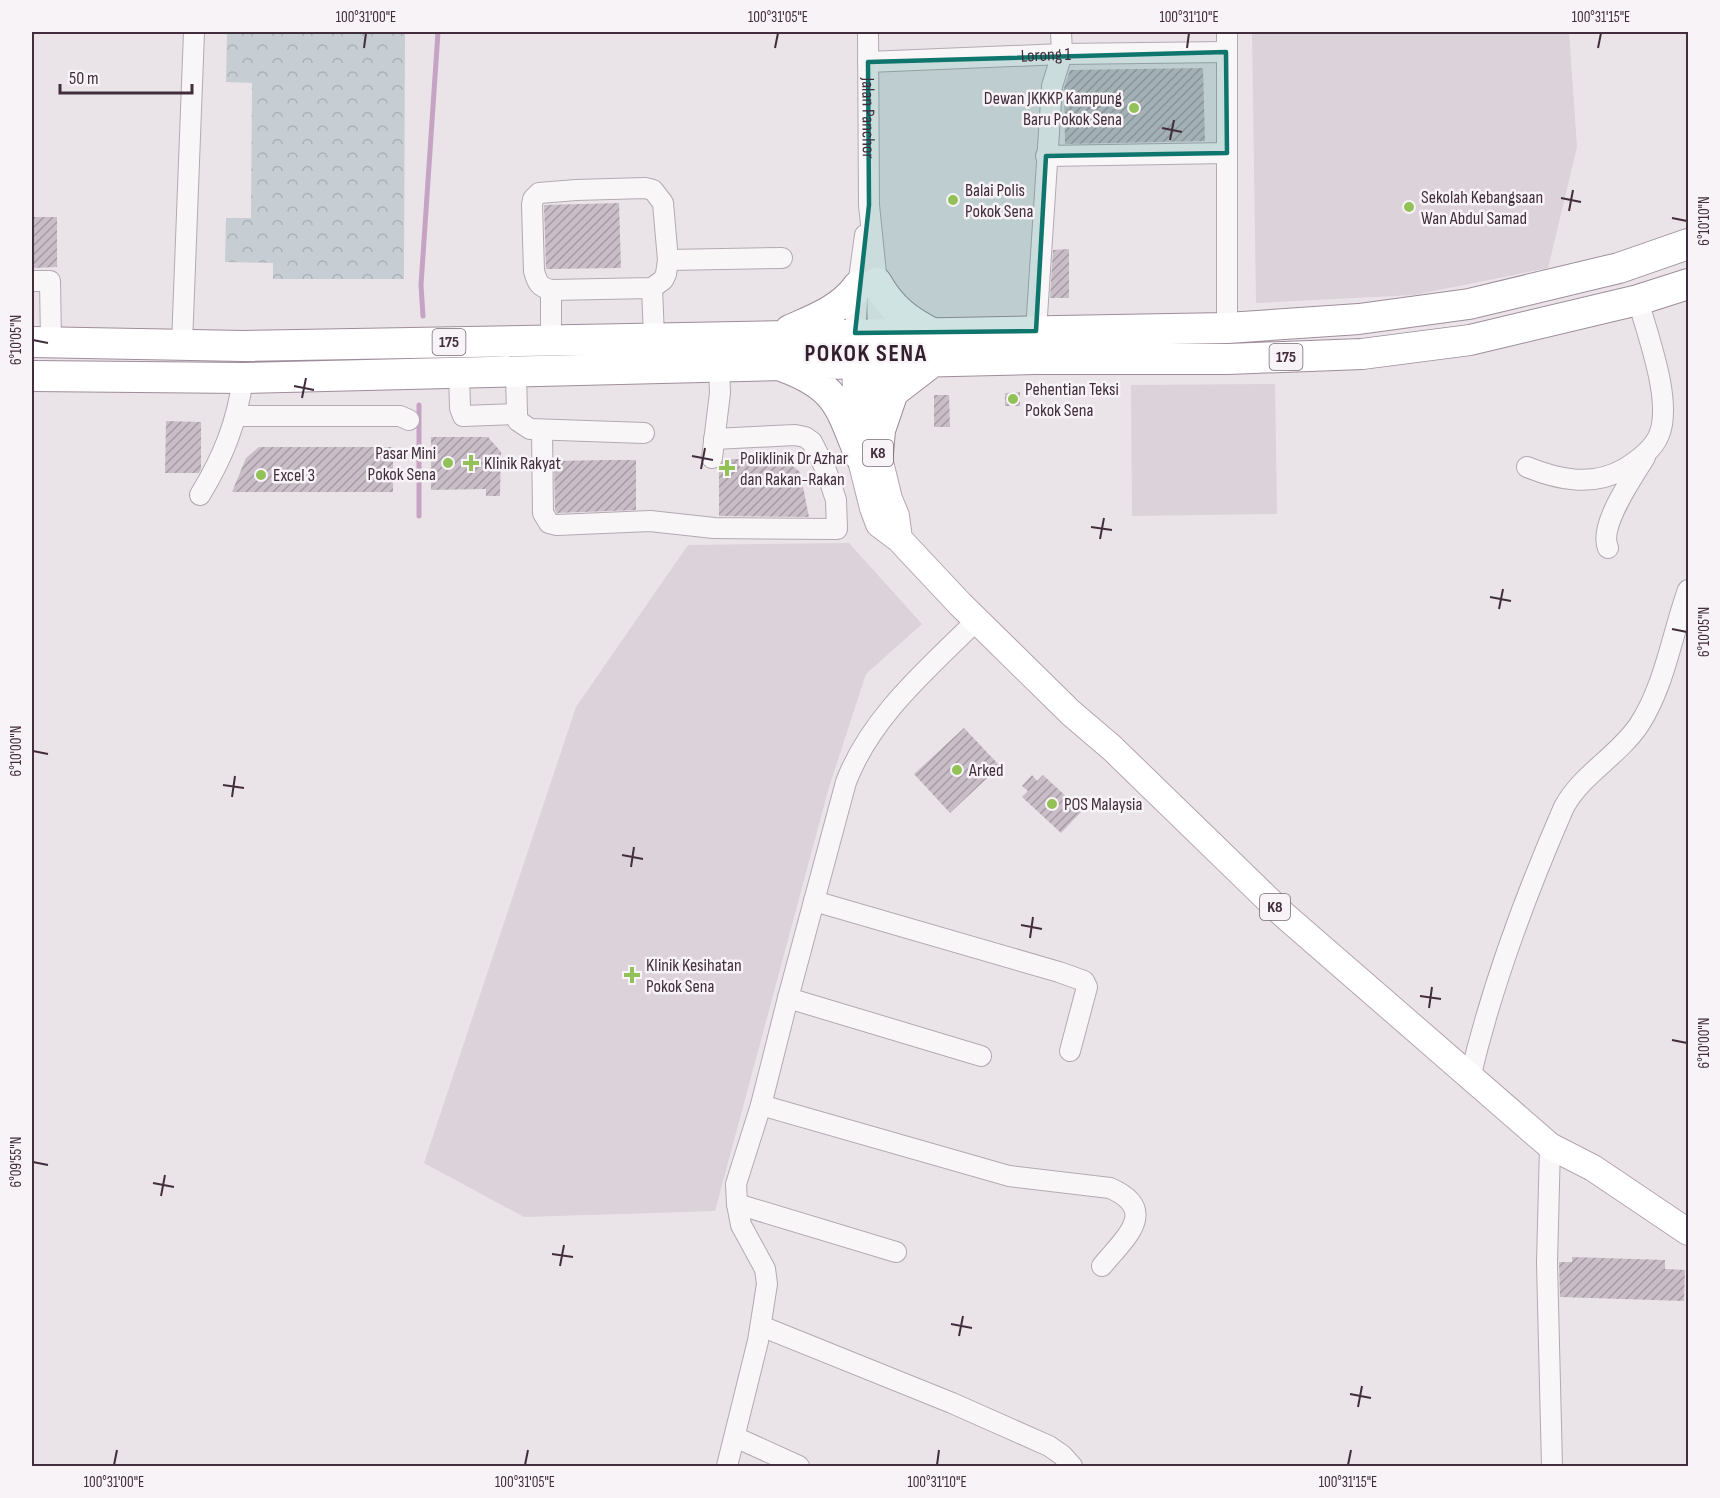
<svg xmlns="http://www.w3.org/2000/svg" width="1720" height="1498" viewBox="0 0 1720 1498" font-family="'Sofia Sans Condensed',sans-serif">
  <style>
    .built { fill: #dcd2d9 }
    .park { fill: url(#park-crowns) }
    .lines { fill: none; stroke-linecap: round; stroke-linejoin: round }
    .stream { stroke: #c6a3c2; stroke-width: 5 }
    .building { fill: url(#building-hatch) }
    .minor-casing { stroke: #b4a9b2; stroke-width: 22 }
    .major-casing { stroke: #b5a4b1; stroke-width: 28 }
    .highway-casing { stroke: #9f8d9b; stroke-width: 32 }
    .minor { stroke: #f9f6f8; stroke-width: 20 }
    .major { stroke: #fff; stroke-width: 26 }
    .highway { stroke: #fff; stroke-width: 30 }
    .marked { fill: #0f766e; fill-opacity: 0.2; stroke: #0f766e; stroke-width: 4.5; stroke-linejoin: round }
    .ticks { fill: none; stroke: #412d3c; stroke-width: 2 }
    .poi-dot { fill: #91c157; stroke: #f8f3f7; stroke-width: 2 }
    .labels { text-anchor: middle; dominant-baseline: central; stroke-width: 5; stroke-linejoin: round; paint-order: stroke }
    .shield { fill: #f8f3f7; stroke: #786874; stroke-width: 1.5 }
    .shield-label { font-size: 16px; font-weight: bold; fill: #412d3c }
    .street-label { font-size: 18px; fill: #412d3c; stroke: #f8f3f7 }
    .poi-label { font-size: 18px; fill: #412d3c; stroke: #f8f3f7; text-anchor: start }
    .district-label { font-size: 24px; font-weight: bold; letter-spacing: 1.5px; fill: #321f2d; stroke: #f8f3f7 }
    .neatline { fill: none; stroke: #412d3c; stroke-width: 2 }
    .ticks-label { font-size: 15px; text-anchor: middle; fill: #412d3c }
  </style>
  <defs>
    <pattern id="park-crowns" width="20" height="18" patternUnits="userSpaceOnUse" patternTransform="scale(1.5)"><rect width="20" height="18" fill="#c6ced3"/><path d="M2 6a3 3 0 1 1 6 0M12 15a3 3 0 1 1 6 0" fill="none" stroke="#abb1b6"/></pattern>
    <pattern id="building-hatch" width="6" height="6" patternUnits="userSpaceOnUse" patternTransform="scale(1.5)"><rect width="6" height="6" fill="#c9bec7"/><path d="M-1 1l2-2M0 6l6-6M5 7l2-2" fill="none" stroke="#a59ba3"/></pattern>
  </defs>
  <rect width="100%" height="100%" fill="#eae4e9"/>
  <path class="built" d="M1252 32H1569L1577 147 1548 268 1414 295 1256 303Z
    M1275 384 1277 514 1132 516 1131 385Z
    M849 543 922 624 866 674 829 787 715 1211 524 1217 424 1163 576 707 688 545Z"/>
  <path class="park" d="M227 32H405L404 279H273V263L225 262 226 218H251L252 83 226 82Z"/>
  <g class="lines">
    <path class="stream" d="M423 316 421 285 438 32
      M419 516V405"/>
  </g>
  <path class="building" d="M1203 68 1205 141 1065 144 1064 88 1070 70Z
    M619 203 621 268 546 269 544 205Z
    M32 217H57V267L32 268Z
    M1069 249V298H1050L1053 250Z
    M1020 392V406H1005V393Z
    M934 395H949L950 427H934Z
    M166 421 201 422V469L199 473H165Z
    M431 437H488L501 452 500 496H486V489L431 490Z
    M259 447H393V492H232L246 458Z
    M724 459H784L800 472 809 517 719 516V467Z
    M606 460H636V510L557 513 555 510 554 461Z
    M964 728 1000 766 950 813 914 774Z
    M1032 775 1037 781 1043 775 1082 811 1061 833 1022 797 1028 791 1022 786Z
    M1572 1257 1665 1260V1269L1685 1270 1684 1301 1560 1297 1559 1262H1572Z"/>
  <g class="lines">
    <g class="minor-casing">
      <g id="minor">
        <path id="s1" d="M868 32 869 205 877 283 878 333"/>
        <path d="M1227 32V328"/>
        <path id="s2" d="M868 62 1062 54 1226 52"/>
        <path d="M1046 156 1227 153"/>
        <path d="M645 188 653 190 663 203 668 260 666 274 663 280 652 288 551 290C539 287 537 282 534 271L532 205 533 199 539 193 576 190Z"/>
        <path d="M668 260 782 258"/>
        <path d="M32 281H50L51 342"/>
        <path d="M652 288 654 337"/>
        <path d="M551 290V340"/>
        <path d="M1036 331 1052 86 1062 54 1061 32"/>
        <path d="M855 333 858 286 865 235"/>
        <path d="M182 344 194 32"/>
        <path d="M516 372 517 414 518 421 530 429 644 433"/>
        <path d="M459 373 460 408 463 416 517 414"/>
        <path d="M237 416H400L409 420"/>
        <path d="M542 431 543 513 549 523 557 525 650 521 714 528 837 529 836 500 826 470 812 442 805 437 795 435 714 439"/>
        <path d="M712 458 720 393 719 367"/>
        <path d="M1527 467C1559 480 1592 487 1624 469 1637 461 1653 450 1659 435 1673 401 1647 334 1638 300"/>
        <path d="M200 495C223 457 237 423 243 378"/>
        <path d="M1608 548C1598 526 1633 477 1645 457"/>
        <path d="M814 901 1059 972 1084 981 1087 987 1070 1051"/>
        <path d="M788 998 981 1056"/>
        <path d="M1470 1078C1492 984 1526 894 1564 807 1582 774 1618 756 1639 725 1665 685 1672 634 1688 590"/>
        <path d="M761 1105 1009 1176 1110 1188C1160 1210 1125 1238 1102 1266"/>
        <path d="M1550 1146 1547 1263 1552 1466"/>
        <path d="M737 1204 896 1252"/>
        <path d="M761 1326 952 1403 1049 1446 1062 1455 1072 1466"/>
        <path d="M735 1437 799 1466"/>
        <path d="M727 1466 758 1341 767 1284 765 1269 741 1225 737 1204 736 1184 761 1105 788 998 846 782C871 716 929 668 978 619"/>
      </g>
    </g>
    <g class="major-casing">
      <path id="major" d="M855 343 856 395 860 456 873 508 879 524 899 539 960 604 1071 713 1112 748 1284 915 1550 1146 1593 1168 1688 1232
        M877 344 876 393 878 454 889 499 896 516 899 539"/>
    </g>
    <g class="highway-casing">
      <path id="highway" d="M877 283C891 308 908 321 934 334
        M790 330C815 319 842 309 858 286
        M32 342 244 346 1227 328 1359 319 1469 304 1619 268 1688 244
        M784 367C838 387 840 407 860 456
        M32 376 243 378 1035 359H1228L1362 354 1470 340 1638 300 1688 284
        M878 454 880 430 893 392 932 362"/>
    </g>
    <use href="#minor" class="minor"/>
    <use href="#major" class="major"/>
    <use href="#highway" class="highway"/>
  </g>
  <path class="marked" d="M1226 52 1227 153 1046 156 1036 331 855 333 869 205 868 62Z"/>
  <path class="ticks" d="M364 48 366 33M775 48 778 33M1187 48 1189 33M1598 48 1601 33M1162 128 1182 132M1170 140 1174 120M1561 198 1581 202M1569 211 1573 190M1672 218 1687 221M33 340 48 343M294 386 314 390M302 398 306 378M692 456 713 460M701 469 705 448M1091 527 1112 530M1100 539 1104 518M1490 597 1511 601M1499 609 1503 589M1672 629 1687 632M33 751 48 754M223 785 244 788M232 797 235 776M622 855 643 859M631 867 634 847M1021 925 1042 929M1030 938 1033 917M1420 996 1441 999M1429 1008 1432 987M1672 1040 1687 1043M33 1162 48 1165M153 1183 174 1187M161 1196 165 1175M552 1254 573 1257M560 1266 564 1245M951 1324 972 1328M959 1336 963 1316M1350 1394 1371 1398M1358 1407 1362 1386M114 1465 117 1450M525 1465 528 1450M937 1465 939 1450M1348 1465 1351 1450"/>
  <g class="poi-dot">
    <circle cx="1134" cy="108" r="6"/>
    <circle cx="953" cy="200" r="6"/>
    <circle cx="1409" cy="207" r="6"/>
    <circle cx="1013" cy="399" r="6"/>
    <circle cx="448" cy="463" r="6"/>
    <path d="M468 454h6v6h6v6h-6v6h-6v-6h-6v-6h6z"/>
    <path d="M724 459h6v6h6v6h-6v6h-6v-6h-6v-6h6z"/>
    <circle cx="261" cy="475" r="6"/>
    <circle cx="957" cy="770" r="6"/>
    <circle cx="1052" cy="804" r="6"/>
    <path d="M629 966h6v6h6v6h-6v6h-6v-6h-6v-6h6z"/>
  </g>
  <g class="labels">
    <g class="shield">
      <rect x="432.5" y="329" width="33" height="26" rx="4.5"/>
      <rect x="1269.5" y="344" width="33" height="26" rx="4.5"/>
      <rect x="863" y="440" width="30" height="26" rx="4.5"/>
      <rect x="1260" y="894" width="30" height="26" rx="4.5"/>
    </g>
    <g class="shield-label">
      <text x="449" y="342">175</text>
      <text x="1286" y="357">175</text>
      <text x="878" y="453">K8</text>
      <text x="1275" y="907">K8</text>
    </g>
    <g class="street-label">
      <text stroke="none"><textPath href="#s2" startOffset="178">Lorong 1</textPath></text>
      <text stroke="none"><textPath href="#s1" startOffset="86">Jalan Panchor</textPath></text>
    </g>
    <g class="poi-label">
      <text x="1122" y="98" text-anchor="end">Dewan JKKKP Kampung<tspan x="1122" dy="21">Baru Pokok Sena</tspan></text>
      <text x="965" y="190">Balai Polis<tspan x="965" dy="21">Pokok Sena</tspan></text>
      <text x="1421" y="197">Sekolah Kebangsaan<tspan x="1421" dy="21">Wan Abdul Samad</tspan></text>
      <text x="1025" y="389">Pehentian Teksi<tspan x="1025" dy="21">Pokok Sena</tspan></text>
      <text x="436" y="453" text-anchor="end">Pasar Mini<tspan x="436" dy="21">Pokok Sena</tspan></text>
      <text x="740" y="458">Poliklinik Dr Azhar<tspan x="740" dy="21">dan Rakan-Rakan</tspan></text>
      <text x="484" y="463">Klinik Rakyat</text>
      <text x="273" y="475">Excel 3</text>
      <text x="969" y="770">Arked</text>
      <text x="1064" y="804">POS Malaysia</text>
      <text x="646" y="965">Klinik Kesihatan<tspan x="646" dy="21">Pokok Sena</tspan></text>
    </g>
    <g class="district-label">
      <text x="866" y="353">POKOK SENA</text>
    </g>
  </g>
  <rect width="1720" height="1498" fill="none" stroke="#f8f3f7" stroke-width="66"/>
  <path d="M60 84v9h132v-9" fill="none" stroke="#412d3c" stroke-width="3"/>
  <text x="69" y="84" font-size="18" fill="#412d3c" stroke="#f8f3f7" stroke-width="4.5" paint-order="stroke">50 m</text>
  <rect x="33" y="33" width="1654" height="1432" class="neatline"/>
  <g class="ticks-label">
    <text x="366" y="22">100°31'00"E</text>
    <text x="778" y="22">100°31'05"E</text>
    <text x="1189" y="22">100°31'10"E</text>
    <text x="1601" y="22">100°31'15"E</text>
    <text transform="translate(1704 221) rotate(-90)" y="5">6°10'10"N</text>
    <text transform="translate(16 340) rotate(-90)" y="5">6°10'05"N</text>
    <text transform="translate(1704 632) rotate(-90)" y="5">6°10'05"N</text>
    <text transform="translate(16 751) rotate(-90)" y="5">6°10'00"N</text>
    <text transform="translate(1704 1043) rotate(-90)" y="5">6°10'00"N</text>
    <text transform="translate(16 1162) rotate(-90)" y="5">6°09'55"N</text>
    <text x="114" y="1487">100°31'00"E</text>
    <text x="525" y="1487">100°31'05"E</text>
    <text x="937" y="1487">100°31'10"E</text>
    <text x="1348" y="1487">100°31'15"E</text>
  </g>
</svg>
